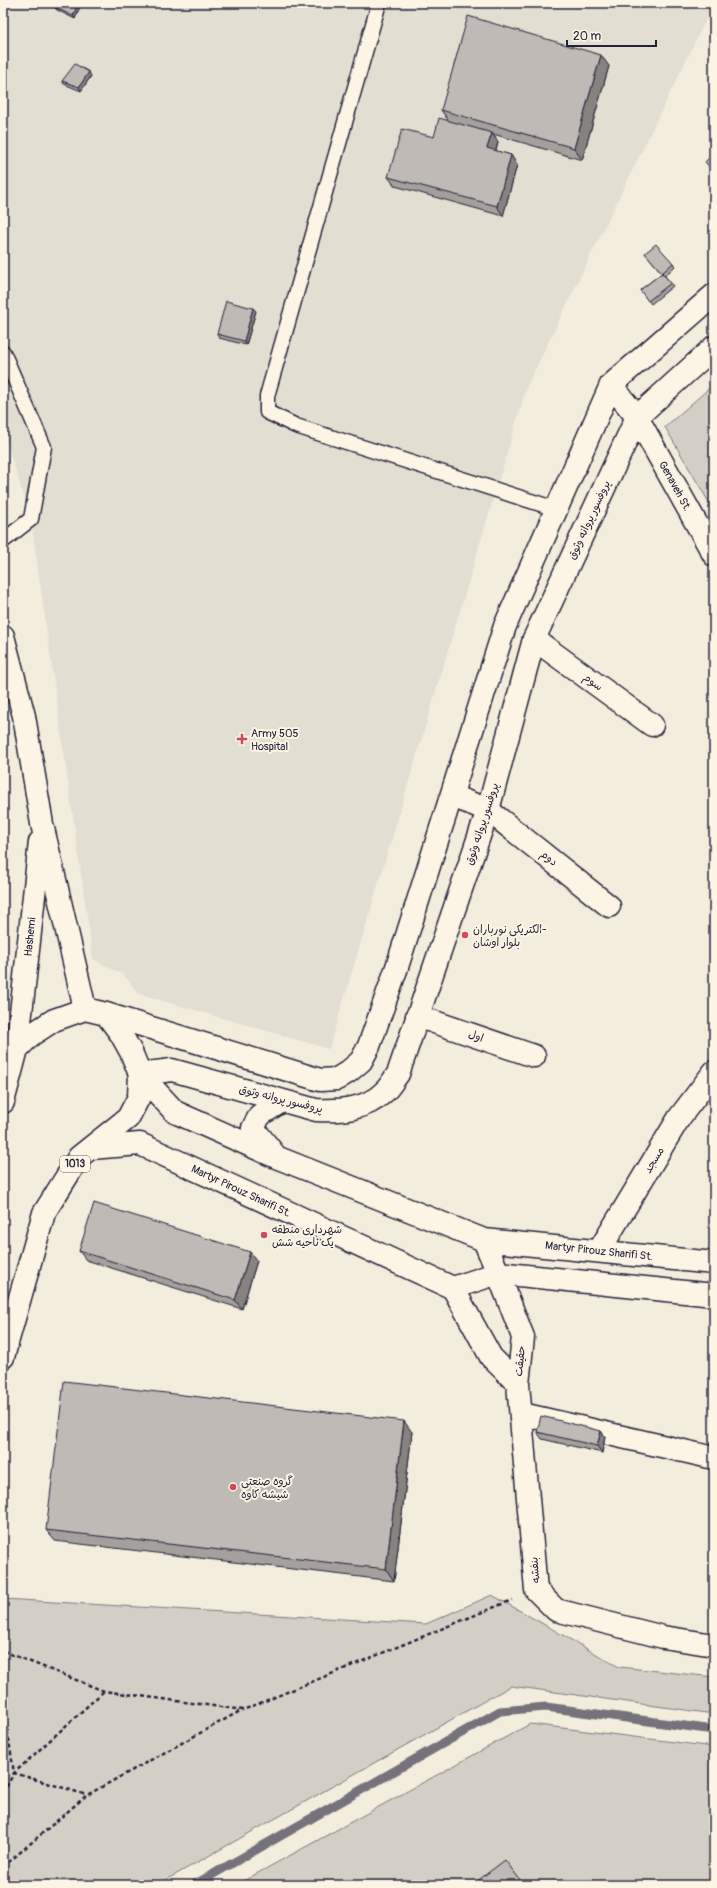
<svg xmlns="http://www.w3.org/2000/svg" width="717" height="1888" viewBox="0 0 717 1888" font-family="Pangolin,'Playpen Sans Arabic',sans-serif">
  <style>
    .built { fill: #e3ded2 }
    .green { fill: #d4cfc6; stroke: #7b7880 }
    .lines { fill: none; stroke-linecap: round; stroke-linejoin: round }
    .stream { stroke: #75727b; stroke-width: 9 }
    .lane-casing { stroke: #22223b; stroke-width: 17 }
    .street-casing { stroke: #22223b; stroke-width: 25 }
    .secondary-casing { stroke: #22223b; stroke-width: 25 }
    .primary-casing { stroke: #22223b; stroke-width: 25 }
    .path { stroke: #22223b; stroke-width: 2.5; stroke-dasharray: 4 3; stroke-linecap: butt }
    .lane { stroke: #fcf5e5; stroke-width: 14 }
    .street { stroke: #fcf5e5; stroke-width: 22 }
    .secondary { stroke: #fcf5e5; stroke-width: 22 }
    .primary { stroke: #fcf5e5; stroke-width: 22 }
    .wall { fill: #a4a09d; stroke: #22223b }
    .shaded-wall { fill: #86827f; stroke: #22223b }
    .building { fill: #bfbab6; stroke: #22223b }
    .poi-dot { fill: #d1495b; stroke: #fcf5e5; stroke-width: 1.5 }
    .labels { text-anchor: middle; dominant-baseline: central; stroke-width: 4; stroke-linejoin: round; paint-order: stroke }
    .shield { fill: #fcf5e5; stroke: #63616e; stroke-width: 1 }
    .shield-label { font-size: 10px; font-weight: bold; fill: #22223b }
    .street-label { font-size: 11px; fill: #22223b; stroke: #fcf5e5 }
    .poi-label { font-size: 11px; fill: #22223b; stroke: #fcf5e5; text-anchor: start }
  </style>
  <rect width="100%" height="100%" fill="#f3edde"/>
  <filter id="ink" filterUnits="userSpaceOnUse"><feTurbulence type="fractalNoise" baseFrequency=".025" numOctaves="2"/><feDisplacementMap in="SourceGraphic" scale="8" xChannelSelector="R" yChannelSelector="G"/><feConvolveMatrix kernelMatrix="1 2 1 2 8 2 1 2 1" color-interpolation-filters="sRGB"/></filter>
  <g filter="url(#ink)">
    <path class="built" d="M3 3H714L527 386 329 1049 139 994 124 975 93 959 31 519 3 431Z"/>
    <path class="green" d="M714 384V511L665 427Z
      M492 1595 619 1667 714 1677V1714L511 1686 157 1885H3V1599L426 1624Z
      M530 1724 714 1747V1885H236Z"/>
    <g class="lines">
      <path class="stream" d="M194 1885 500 1711 546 1707 714 1730"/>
      <g class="lane-casing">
        <path id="lane" d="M379 3 267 396V412L296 426 556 509
          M3 352 44 447 31 519 3 541"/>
      </g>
      <g class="street-casing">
        <path id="street" d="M637 417 714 555
          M534 639 652 725
          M488 810 609 906
          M417 1016 534 1056
          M599 1251 679 1118 714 1072
          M498 1273 523 1337 518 1384 536 1590 556 1610 663 1637 714 1645
          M453 1288 491 1357 518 1384
          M522 1414 714 1458"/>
      </g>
      <g class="secondary-casing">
        <path id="secondary" d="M611 385 637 417
          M3 636 24 716 42 824 85 1009
          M452 796 488 810
          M106 1014 320 1080 337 1079 348 1072 361 1061 369 1046 397 967 505 626 611 385 714 295
          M17 1049 40 842
          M140 1074 172 1070 316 1110C340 1111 366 1110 384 1092 390 1087 393 1080 398 1074L488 810 534 639 637 417 714 347
          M140 1074 175 1112 276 1157 484 1240 498 1273
          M91 1148 140 1144 453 1288 498 1273 714 1295
          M274 1154 253 1128 260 1115 282 1101
          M484 1240 714 1263"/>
      </g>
      <g class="primary-casing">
        <path id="primary" d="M3 1102 17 1049 31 1035 54 1020 85 1009 106 1014 121 1034 131 1052 140 1074 139 1097 128 1118 79 1157 44 1213 3 1357"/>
      </g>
      <path class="path" d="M3 1651 104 1691 243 1710 512 1600
        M3 1703 14 1773 87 1795
        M3 1793 14 1773 104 1691
        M3 1867 87 1795 242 1710"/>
      <use href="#lane" class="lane"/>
      <use href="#street" class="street"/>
      <use href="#secondary" class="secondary"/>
      <use href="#primary" class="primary"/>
    </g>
    <path class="wall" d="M80 6 75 19 57 10 54 7Z
      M609 66 582 160 493 134 498 142 496 151 511 155 517 165 503 216 395 186 388 177 434 137 448 120 441 110Z
      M91 76 81 91 64 84 62 81Z
      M645 253 673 263 675 266 665 276 673 286 651 304 640 290 662 273Z
      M253 308 256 311 246 345 219 338 217 334Z
      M79 1251 257 1261 242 1309 86 1260Z
      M601 1431 605 1437 602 1453 542 1439 537 1432Z
      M412 1432 394 1581 55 1541 46 1530Z"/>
    <path class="shaded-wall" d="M78 3 80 6 75 19 73 16Z
      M601 55 609 66 582 160 574 148Z
      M89 72 91 76 81 91 79 87Z
      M492 133 498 142 494 158 487 148Z
      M511 155 517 165 503 216 497 206Z
      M253 308 256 311 246 345 244 341Z
      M250 1252 257 1261 242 1309 235 1300Z
      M404 1421 412 1432 394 1581 386 1569Z
      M601 1431 605 1437 602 1453 597 1446Z"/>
    <path class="building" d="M57 3H78L73 16 54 7Z
      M468 16 601 55 574 148 441 110Z
      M75 64 89 72 79 87 62 81Z
      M439 118 492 133 487 148 511 155 497 206 388 177 402 129 434 137Z
      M714 153V172L705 162Z
      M656 244 673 263 662 273 671 283 648 301 640 290 662 273 645 253Z
      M226 301 253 308 244 341 217 334Z
      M94 1203 250 1252 235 1300 79 1251Z
      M64 1381 404 1421 386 1569 46 1530Z
      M541 1416 601 1431 597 1446 537 1432Z
      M505 1860 524 1885H472Z"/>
  </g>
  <g class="poi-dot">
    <path d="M240 733h4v4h4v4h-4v4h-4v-4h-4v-4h4z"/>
    <circle cx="465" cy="935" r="4"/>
    <circle cx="264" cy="1235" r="4"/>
    <circle cx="233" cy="1487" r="4"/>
  </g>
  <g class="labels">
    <rect class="shield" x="60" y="1156" width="30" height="16" rx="3"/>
    <g class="shield-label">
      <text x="75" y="1164">1013</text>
    </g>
    <g class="street-label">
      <text transform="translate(675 486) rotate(61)">Genaveh St.</text>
      <text transform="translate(589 520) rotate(-65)">پروفسور پروانه وثوق</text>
      <text transform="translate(593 682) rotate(36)">سوم</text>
      <text transform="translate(482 824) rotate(-72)">پروفسور پروانه وثوق</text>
      <text transform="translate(549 858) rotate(38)">دوم</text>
      <text transform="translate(30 937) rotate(-84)">Hashemi</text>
      <text transform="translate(476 1036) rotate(19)">اول</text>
      <text transform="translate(281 1099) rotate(14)">پروفسور پروانه وثوق</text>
      <text transform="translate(654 1160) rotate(-59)">مسجد</text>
      <text transform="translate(241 1191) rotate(25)">Martyr Pirouz Sharifi St.</text>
      <text transform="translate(599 1251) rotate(6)">Martyr Pirouz Sharifi St.</text>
      <text transform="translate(520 1361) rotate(-84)">حقیقت</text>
      <text transform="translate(535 1570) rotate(-95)">بنفشه</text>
    </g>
    <g class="poi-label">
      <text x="251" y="733">Army 505<tspan x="251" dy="13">Hospital</tspan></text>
      <text x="473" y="929">الکتریکی نورباران-<tspan x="473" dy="13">بلوار اوشان</tspan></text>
      <text x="272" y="1229">شهرداری منطقه<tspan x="272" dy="13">یک ناحیه شش</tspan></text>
      <text x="241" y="1481">گروه صنعتی<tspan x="241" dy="13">شیشه کاوه</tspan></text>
    </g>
  </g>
  <rect width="717" height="1888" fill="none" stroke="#fcf5e5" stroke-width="16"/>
  <rect x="8" y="8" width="701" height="1872" fill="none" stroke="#22223b" stroke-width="1.5" filter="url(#ink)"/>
  <path d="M567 40v6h89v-6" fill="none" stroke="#22223b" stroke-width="2"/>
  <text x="573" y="40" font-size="12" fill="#22223b" stroke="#fcf5e5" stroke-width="3" paint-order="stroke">20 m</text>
</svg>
